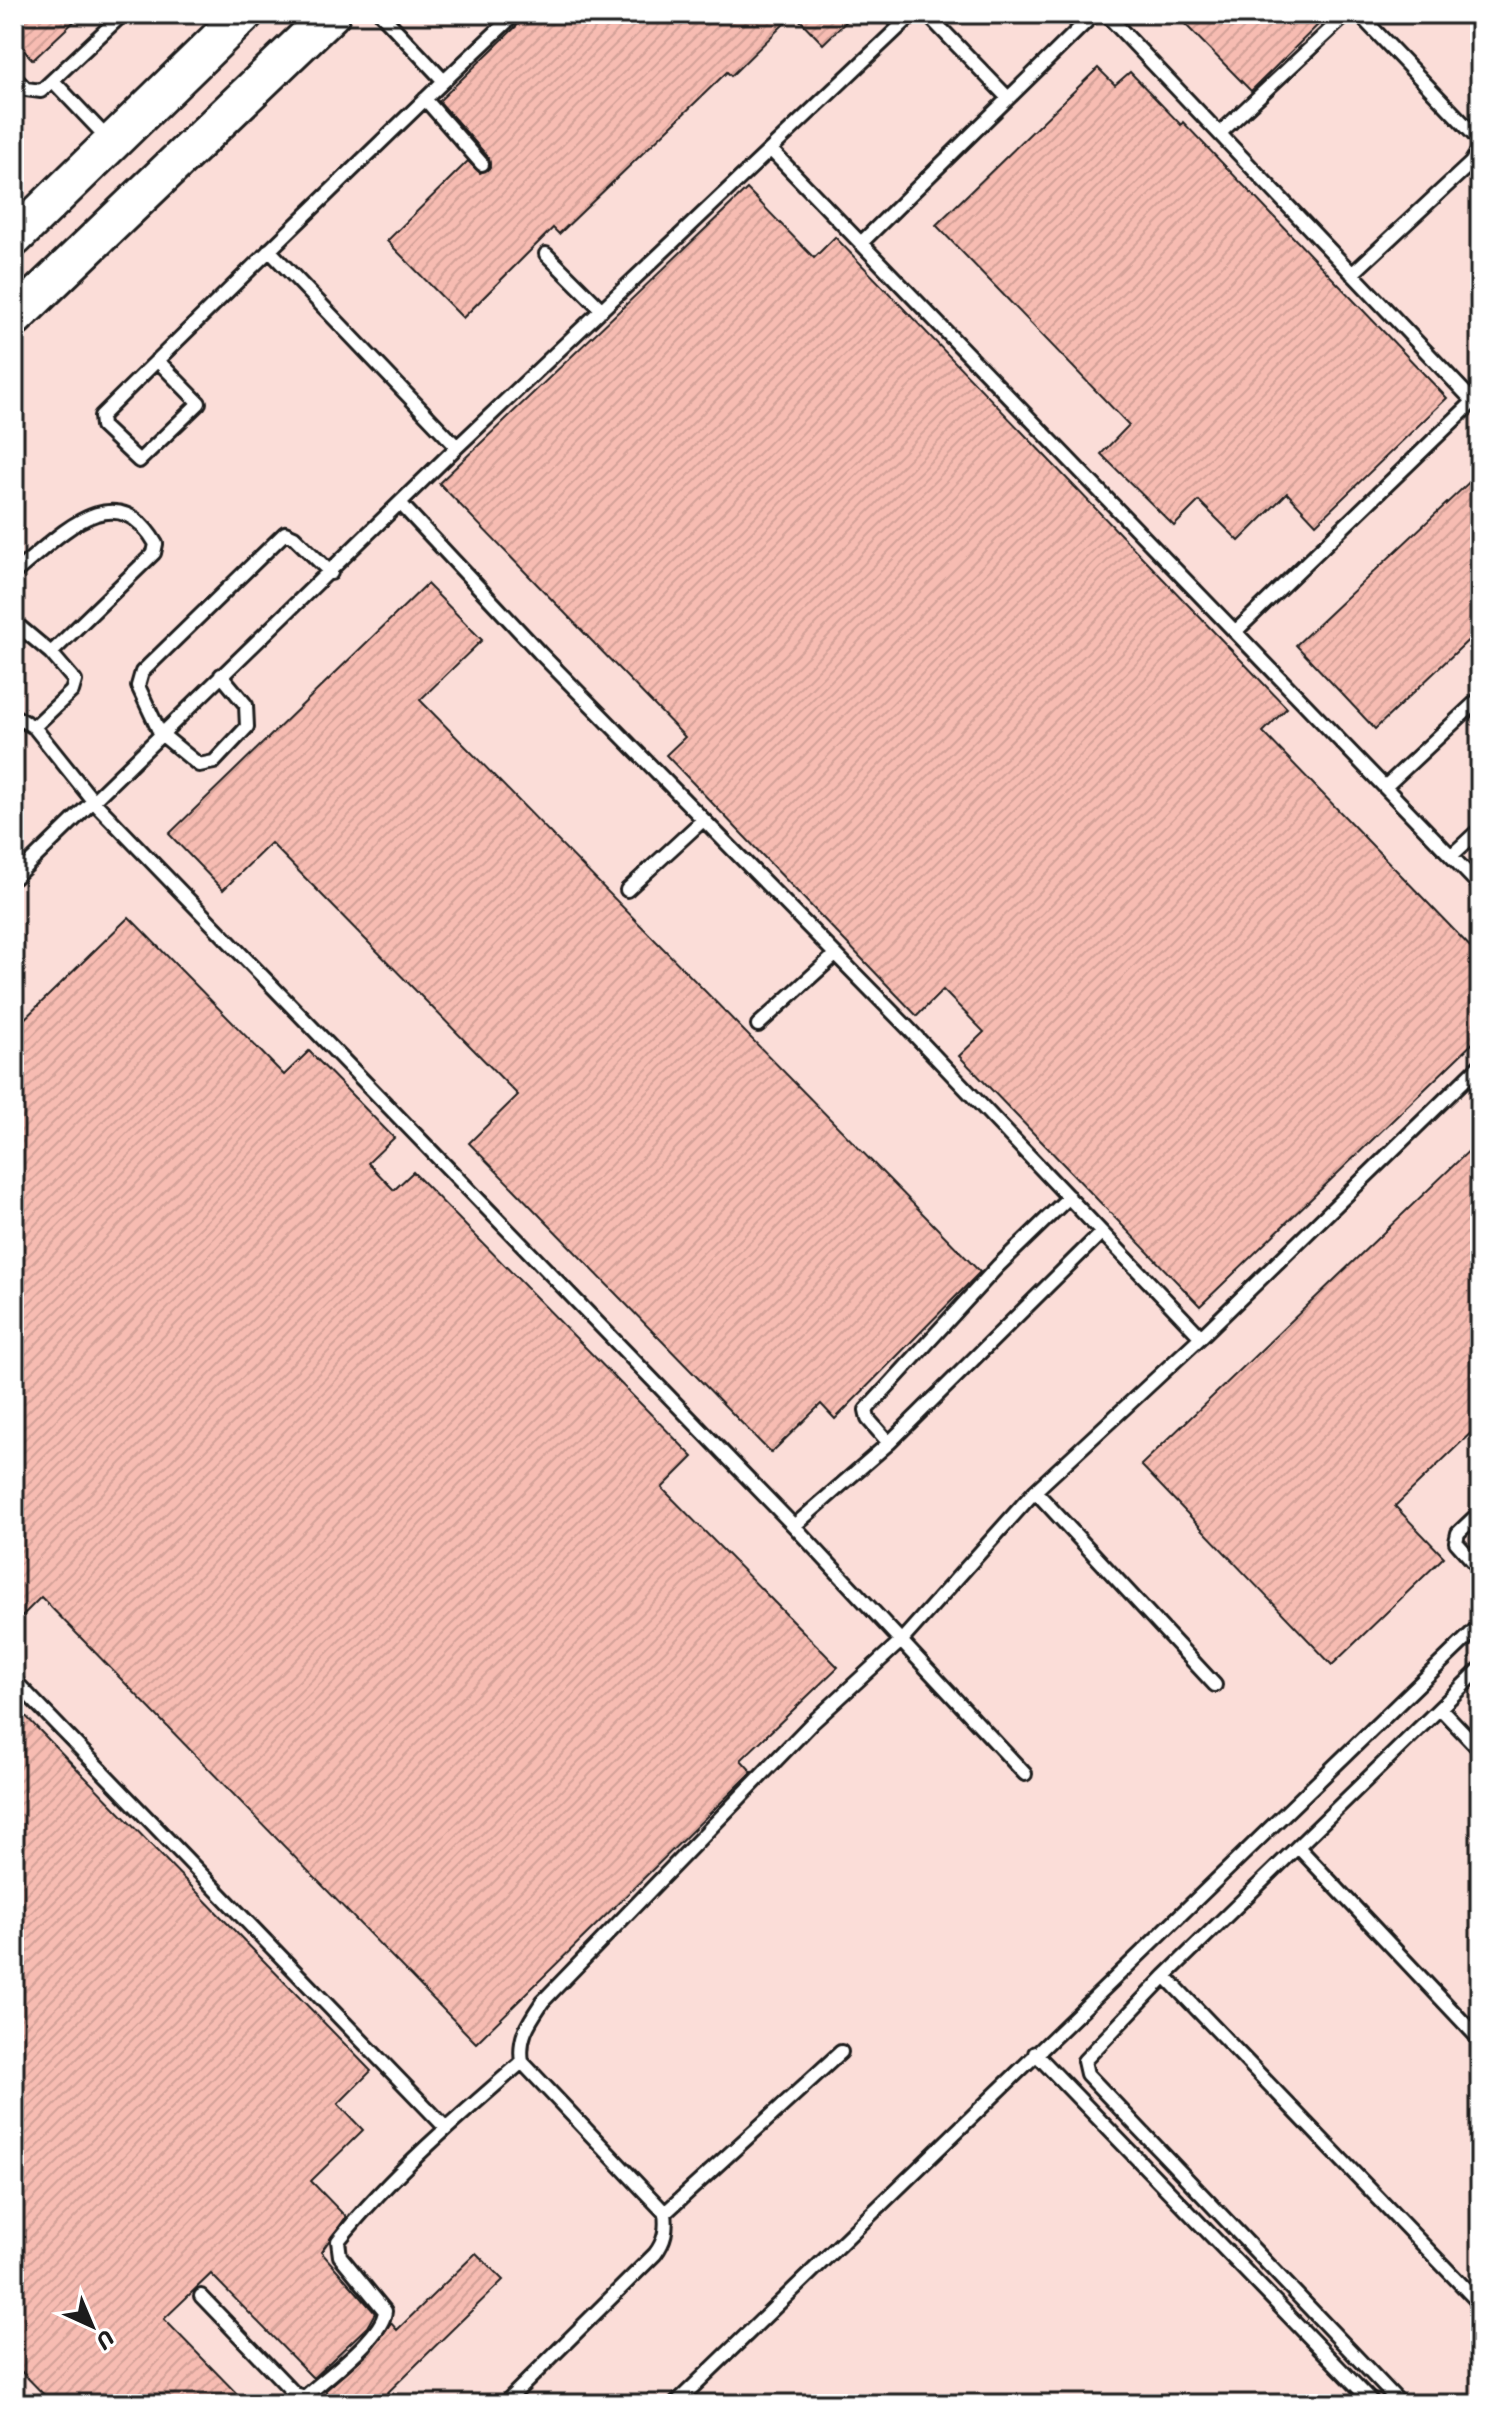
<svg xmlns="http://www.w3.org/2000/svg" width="1494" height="2418" viewBox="0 0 1494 2418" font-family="Sriracha,sans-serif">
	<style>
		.built { fill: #fbddd8 }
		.building { fill: url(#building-hatch); stroke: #1c1c1c; stroke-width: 2 }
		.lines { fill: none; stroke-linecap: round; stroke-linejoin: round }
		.lane-casing { stroke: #1c1c1c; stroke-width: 18 }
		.secondary-casing { stroke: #1c1c1c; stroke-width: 42 }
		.lane { stroke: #fff; stroke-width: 12 }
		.secondary { stroke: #fff; stroke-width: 36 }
	</style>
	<defs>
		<pattern id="building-hatch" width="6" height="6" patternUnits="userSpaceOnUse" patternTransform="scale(2)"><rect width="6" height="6" fill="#f7bcb2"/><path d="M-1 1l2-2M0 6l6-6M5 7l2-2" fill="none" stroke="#d3a198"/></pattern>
	</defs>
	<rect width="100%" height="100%" fill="#fdebe8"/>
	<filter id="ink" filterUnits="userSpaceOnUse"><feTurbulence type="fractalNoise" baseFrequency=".0125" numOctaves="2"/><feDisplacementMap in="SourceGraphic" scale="16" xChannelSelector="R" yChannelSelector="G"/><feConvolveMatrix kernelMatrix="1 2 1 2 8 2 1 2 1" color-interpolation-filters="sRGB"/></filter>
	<g filter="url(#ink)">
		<path class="built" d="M 14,14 L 1480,14 L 1480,2404 L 14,2404 Z"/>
		<path class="building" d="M 14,14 L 82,14 L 33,60 L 14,40 Z
			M 529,14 L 854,14 L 823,44 L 794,14 L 731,76 L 727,72 L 559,234 L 553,228 L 463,318 L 387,241 L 468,161 L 480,173 L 490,168 L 489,158 L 439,101 Z
			M 1175,14 L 1329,14 L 1251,91 Z
			M 1098,68 L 1115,85 L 1130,72 L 1181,125 L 1183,122 L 1447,398 L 1316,524 L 1287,493 L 1239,541 L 1199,501 L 1174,526 L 1101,454 L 1129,425 L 936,225 Z
			M 747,189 L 814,258 L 835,237 L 1287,708 L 1263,732 L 1480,957 L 1480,1036 L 1200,1306 L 959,1056 L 984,1032 L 943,990 L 917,1016 L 666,755 L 685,737 L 439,483 Z
			M 1480,472 L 1480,629 L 1375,729 L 1296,645 Z
			M 427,584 L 482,640 L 420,700 L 980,1272 L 835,1419 L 821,1404 L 771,1453 L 469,1143 L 518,1095 L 271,843 L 223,890 L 169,834 Z
			M 129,917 L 284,1075 L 309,1051 L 394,1138 L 368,1163 L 394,1190 L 413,1172 L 693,1457 L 662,1488 L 838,1667 L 741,1760 L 752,1772 L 476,2043 L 41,1597 L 14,1624 L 14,1029 Z
			M 1480,1140 L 1480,1424 L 1395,1506 L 1444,1557 L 1332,1665 L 1141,1465 Z
			M 14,1704 L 371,2071 L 338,2104 L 363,2130 L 311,2181 L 346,2217 L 321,2252 L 375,2313 L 367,2327 L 313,2378 L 211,2274 L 164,2319 L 247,2404 L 53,2404 L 14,2364 Z
			M 476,2253 L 503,2280 L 376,2404 L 338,2404 L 325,2391 L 370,2351 L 391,2323 L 397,2330 Z"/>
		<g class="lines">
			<g class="lane-casing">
				<path id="lane" d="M 927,14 L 1008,98
					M 1106,14 L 1473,401
					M 1359,14 L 1480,141
					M 14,77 L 26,89 L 41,91 L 123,14
					M 53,81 L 109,140
					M 444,81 L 515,14
					M 425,99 L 482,164
					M 1220,133 L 1347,14
					M 772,151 L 1480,886
					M 861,243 L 1094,14
					M 269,250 L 457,447
					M 546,254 L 602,310
					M 1352,274 L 1471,163 L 1480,148
					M 157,360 L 199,403 L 139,461 L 102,426 L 101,416 C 215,303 329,192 444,81 L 381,14
					M 400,503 L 539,652 L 907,1027 L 1201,1337
					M 14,573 C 56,540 114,471 156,544 L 154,553 L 51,653
					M 14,622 L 51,653 L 75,681 L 72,691 L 34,727
					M 1235,632 L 1480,395
					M 221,675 L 246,705 L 247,727 L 214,762 L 199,765 L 160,733 L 138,686 L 142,672 L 285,533 L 294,537 L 331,573
					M 14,716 L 34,727 L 94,802 L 794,1526 L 1025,1774
					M 1385,787 L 1480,698
					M 1451,856 L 1480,829
					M 14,878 L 457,447 L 913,14
					M 627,890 L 703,820
					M 758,1025 L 835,955
					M 889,1443 L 868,1419 L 866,1410 L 998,1266 L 1069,1197
					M 1035,1491 L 1215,1685
					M 1480,1512 L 1458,1533 L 1456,1542 L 1480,1569
					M 794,1526 L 889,1443 L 1101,1233
					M 14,1680 L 446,2128
					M 1440,1708 L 1480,1750
					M 1298,1847 L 1480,2040
					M 1165,1976 L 1480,2304
					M 1035,2053 L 1374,2404
					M 665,2213 L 841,2052
					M 201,2296 L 295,2394 L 305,2397 C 325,2378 383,2337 385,2311 L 340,2256 L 338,2241 C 392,2174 457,2118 522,2062 C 518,2036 529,2022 543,2001 L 812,1723 L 902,1640 L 1035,1491 L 1201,1337 L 1480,1065
					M 504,2404 L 655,2254 C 665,2241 667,2229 665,2213 L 522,2062
					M 675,2404 L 1480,1625
					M 1401,2404 L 1087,2074 L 1084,2061 L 1165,1976 L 1480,1669"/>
			</g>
			<g class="secondary-casing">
				<path id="secondary" d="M 14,238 L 244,14
					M 14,318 L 331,14"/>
			</g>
			<use href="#lane" class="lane"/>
			<use href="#secondary" class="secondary"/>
		</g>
	</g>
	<rect width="1494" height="2418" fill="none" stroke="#fff" stroke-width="48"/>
	<rect x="24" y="24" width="1446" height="2370" fill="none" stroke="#1c1c1c" stroke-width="3" filter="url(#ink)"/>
	<g transform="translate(92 2326) rotate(136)" stroke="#ffffff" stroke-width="6" paint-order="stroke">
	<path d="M0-6L14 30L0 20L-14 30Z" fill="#1c1c1c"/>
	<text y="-12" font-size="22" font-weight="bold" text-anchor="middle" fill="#1c1c1c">U</text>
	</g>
</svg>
